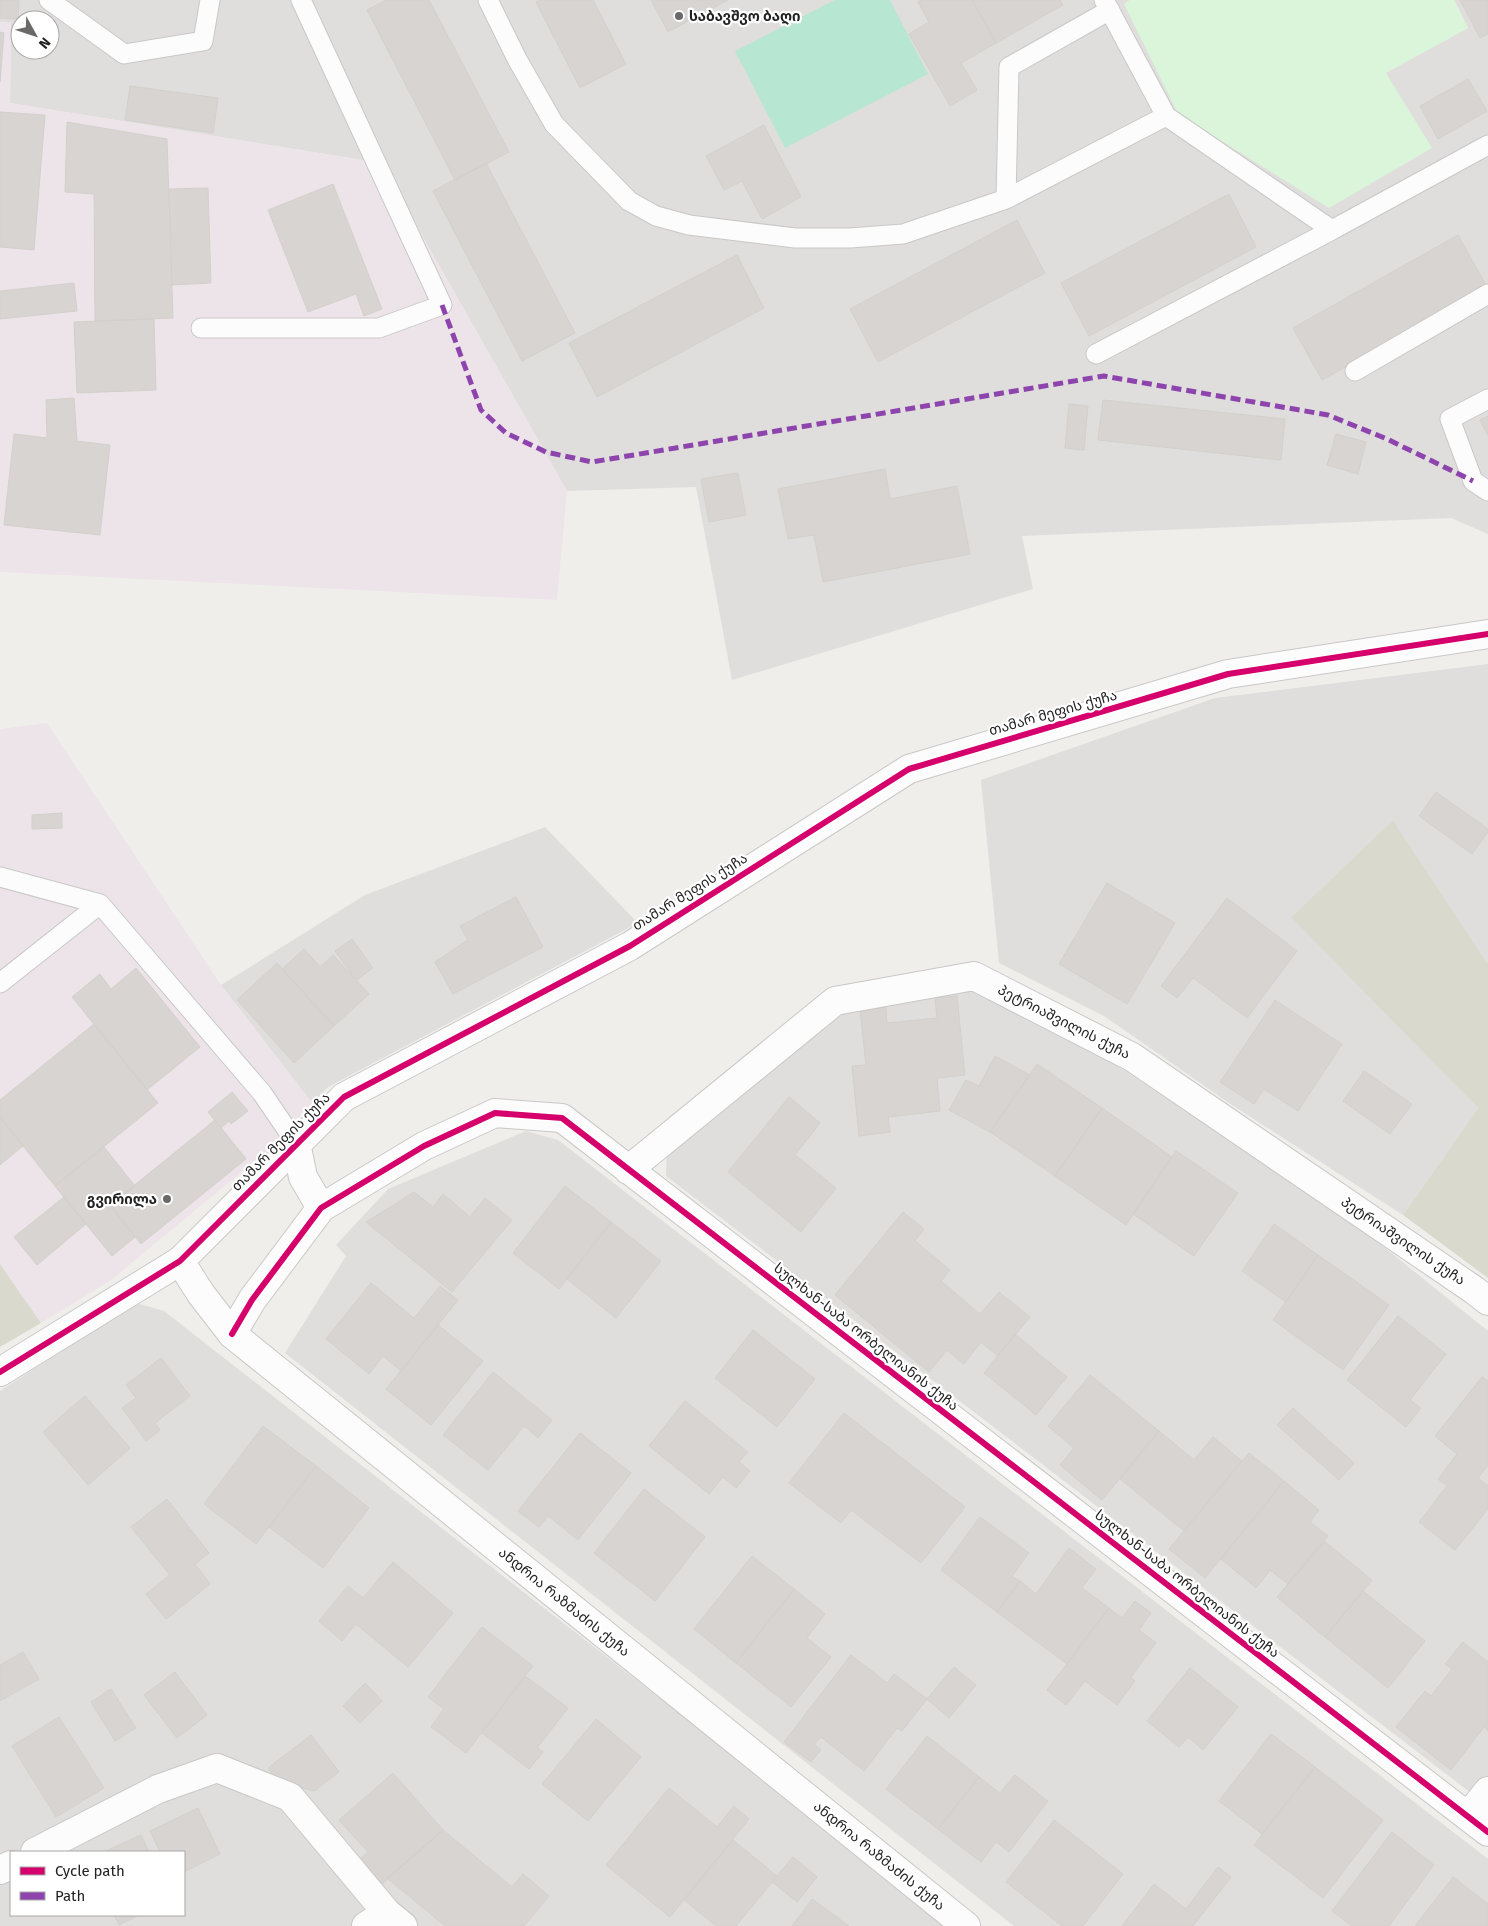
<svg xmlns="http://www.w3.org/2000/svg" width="1488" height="1926" viewBox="0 0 1488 1926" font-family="'Fira Sans','Noto Sans Georgian',sans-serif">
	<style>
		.residential { fill: #dfdedc; fill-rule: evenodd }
		.industrial { fill: #ede4e9 }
		.construction { fill: #d9d9cd }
		.park { fill: #daf5da }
		.pitch { fill: #b7e6d2 }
		.building { fill: #d7d4d2; stroke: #d3d0cc }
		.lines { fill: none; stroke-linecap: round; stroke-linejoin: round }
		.service-casing { stroke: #c9c8c7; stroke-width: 21 }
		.minor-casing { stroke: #c9c8c7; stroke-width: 30 }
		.tertiary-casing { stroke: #c9c8c7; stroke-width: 30 }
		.service { stroke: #fdfcfc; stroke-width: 19 }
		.minor { stroke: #fdfcfc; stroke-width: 28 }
		.tertiary { stroke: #fdfcfc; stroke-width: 28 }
		.quiet { stroke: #8e44ad; stroke-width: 5; stroke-dasharray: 10 5; stroke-linecap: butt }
		.cycleway-casing { stroke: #fff; stroke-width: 9 }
		.cycleway { stroke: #d6006c; stroke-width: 6 }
		.poi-dot { fill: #6a6968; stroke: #fff; stroke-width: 2 }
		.labels { text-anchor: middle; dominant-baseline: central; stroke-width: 4.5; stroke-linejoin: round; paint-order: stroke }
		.poi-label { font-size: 14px; font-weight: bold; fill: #222; stroke: #fff; text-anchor: start }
		.street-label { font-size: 14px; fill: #222; stroke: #fff }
	</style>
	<rect width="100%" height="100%" fill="#f0eeeb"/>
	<path class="residential" d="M 0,0 L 1130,0 L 1124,4 L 1386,72 L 1468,28 L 1454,0 L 1488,0 L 1488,534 L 1451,518 L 1022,536 L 1033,589 L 732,680 L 696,487 L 567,491 L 381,163 L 10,103 L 11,23 L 0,22 ZM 20,20 L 50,20 L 50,50 L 20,50 Z
		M 1488,664 L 1488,964 L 1393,820 L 1292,916 L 1478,1108 L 1403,1215 L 1229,1103 L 1104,1016 L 999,963 L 981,780 L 1215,698 Z
		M 545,827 L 638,923 L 328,1087 L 312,1103 L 221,985 L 365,895 Z
		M 951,983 L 984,992 L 1116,1065 L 1369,1235 L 1488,1331 L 1488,1806 L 666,1176 L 667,1144 L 848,1007 Z
		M 526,1131 L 558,1140 L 1488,1859 L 1488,1926 L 1014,1926 L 285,1353 L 346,1256 L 336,1245 L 388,1189 Z
		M 136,1303 L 164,1311 L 951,1926 L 0,1926 L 0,1391 ZM 11,1852 L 184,1852 L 184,1915 L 11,1915 Z"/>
	<path class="industrial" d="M 0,22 L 11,23 L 10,103 L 381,163 L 567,491 L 557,600 L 0,572 Z
		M 47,723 L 221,985 L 312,1103 L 262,1155 L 110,1281 L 41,1323 L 0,1264 L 0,729 Z"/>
	<path class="construction" d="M 1393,820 L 1488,964 L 1488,1278 L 1403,1215 L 1478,1108 L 1291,917 Z
		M 0,1264 L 41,1323 L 0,1347 Z"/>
	<path class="park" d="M 1130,0 L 1454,0 L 1468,28 L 1386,73 L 1432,148 L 1329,208 L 1178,114 L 1124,4 Z"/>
	<path class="pitch" d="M 835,0 L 890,0 L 928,74 L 785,148 L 735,51 Z"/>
	<path class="building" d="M 0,0 L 19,0 L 18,19 L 0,18 Z
		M 386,0 L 429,0 L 509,152 L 455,180 L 367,10 Z
		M 540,0 L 593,0 L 626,64 L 580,88 L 536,2 Z
		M 651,0 L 728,0 L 668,32 Z
		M 921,0 L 972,0 L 996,43 L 961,63 L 977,90 L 950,106 L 909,34 L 929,22 L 918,2 Z
		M 972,0 L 1060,0 L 1063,5 L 996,43 Z
		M 1460,0 L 1488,0 L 1488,34 L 1480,38 Z
		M 0,32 L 4,33 L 0,82 Z
		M 1468,79 L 1487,111 L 1438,139 L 1420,106 Z
		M 130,86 L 218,98 L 213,133 L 125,120 Z
		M 0,112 L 45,115 L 34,250 L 0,247 Z
		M 67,122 L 167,139 L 173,318 L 95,321 L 94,194 L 65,192 Z
		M 764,125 L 801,197 L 762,219 L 742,181 L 724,190 L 706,156 Z
		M 486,163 L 575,333 L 522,361 L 433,191 Z
		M 333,184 L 382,309 L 364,316 L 356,294 L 308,312 L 268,210 Z
		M 208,188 L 211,283 L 172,285 L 169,189 Z
		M 1229,194 L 1256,247 L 1089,336 L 1061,283 Z
		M 1017,220 L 1045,273 L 878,362 L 850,309 Z
		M 1458,235 L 1487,287 L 1322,380 L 1293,328 Z
		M 737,255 L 764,308 L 597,397 L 569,343 Z
		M 74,283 L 77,311 L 0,319 L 0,291 Z
		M 154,319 L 156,390 L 77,393 L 74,322 Z
		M 74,398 L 77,441 L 110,445 L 100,535 L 4,525 L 14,434 L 47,438 L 46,400 Z
		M 1103,400 L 1285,419 L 1281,460 L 1098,440 Z
		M 1069,404 L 1088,406 L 1084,450 L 1065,448 Z
		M 1488,416 L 1488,436 L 1480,420 Z
		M 1336,434 L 1366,442 L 1358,474 L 1327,465 Z
		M 885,469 L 890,499 L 957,486 L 970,554 L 823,582 L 814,535 L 788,539 L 778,489 Z
		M 738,473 L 746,515 L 709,522 L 701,479 Z
		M 1436,792 L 1488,829 L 1488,832 L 1472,854 L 1419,816 Z
		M 62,813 L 62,828 L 32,829 L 32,815 Z
		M 1107,883 L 1175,923 L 1127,1004 L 1059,964 Z
		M 516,897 L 543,947 L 453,994 L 435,962 L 468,940 L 460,926 Z
		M 1227,898 L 1297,951 L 1247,1018 L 1193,978 L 1177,998 L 1161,986 Z
		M 352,939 L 373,968 L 356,980 L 335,951 Z
		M 304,949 L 320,967 L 333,955 L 369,994 L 334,1026 L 282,969 Z
		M 277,963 L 334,1026 L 294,1063 L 237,1000 Z
		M 136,968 L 200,1047 L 147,1090 L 72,997 L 100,974 L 111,989 Z
		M 957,996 L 965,1075 L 937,1078 L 940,1111 L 888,1117 L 890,1132 L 859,1136 L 852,1066 L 866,1065 L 860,1010 L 886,1007 L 887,1023 L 937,1018 L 935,998 Z
		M 1275,1000 L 1342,1044 L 1298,1111 L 1264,1089 L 1254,1104 L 1220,1082 Z
		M 94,1024 L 158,1103 L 55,1186 L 0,1117 L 0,1100 Z
		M 995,1056 L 1030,1075 L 990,1132 L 949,1110 L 966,1080 L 979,1086 Z
		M 1037,1064 L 1102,1108 L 1055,1176 L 990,1132 Z
		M 1364,1071 L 1412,1104 L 1390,1134 L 1343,1101 Z
		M 232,1092 L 248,1111 L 231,1124 L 229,1121 L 221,1128 L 208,1112 Z
		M 789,1097 L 820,1123 L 795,1155 L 836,1188 L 801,1232 L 728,1172 Z
		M 1102,1108 L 1172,1157 L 1126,1225 L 1055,1176 Z
		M 0,1117 L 23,1146 L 0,1165 Z
		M 215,1120 L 246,1159 L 141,1244 L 110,1205 Z
		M 104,1147 L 135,1186 L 110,1205 L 135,1237 L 112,1256 L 55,1186 Z
		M 1176,1151 L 1238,1193 L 1194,1256 L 1133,1214 Z
		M 565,1186 L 611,1222 L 559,1289 L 513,1253 Z
		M 414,1192 L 433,1207 L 443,1194 L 470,1217 L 485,1198 L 512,1220 L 452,1292 L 366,1222 Z
		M 64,1197 L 86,1224 L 37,1265 L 14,1237 Z
		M 903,1212 L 924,1229 L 915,1241 L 950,1270 L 941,1281 L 980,1314 L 999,1292 L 1030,1317 L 998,1356 L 981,1342 L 964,1364 L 947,1350 L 929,1372 L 835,1295 Z
		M 611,1222 L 661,1261 L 616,1318 L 567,1279 Z
		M 1274,1224 L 1318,1255 L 1286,1302 L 1242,1271 Z
		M 1318,1255 L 1389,1305 L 1343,1370 L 1273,1320 Z
		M 371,1283 L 414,1318 L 440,1286 L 458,1300 L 401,1371 L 383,1356 L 369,1374 L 326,1339 Z
		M 1398,1316 L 1446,1354 L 1410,1400 L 1421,1408 L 1406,1427 L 1347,1380 Z
		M 438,1325 L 483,1361 L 431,1425 L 386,1389 Z
		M 753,1330 L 815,1379 L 777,1427 L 715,1378 Z
		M 1015,1334 L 1067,1377 L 1036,1415 L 984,1373 Z
		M 161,1358 L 190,1396 L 155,1423 L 160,1430 L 146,1441 L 122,1408 L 136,1398 L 126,1385 Z
		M 493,1372 L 552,1420 L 538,1438 L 524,1426 L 488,1470 L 443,1435 Z
		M 1090,1375 L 1159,1431 L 1102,1500 L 1060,1465 L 1074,1448 L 1048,1426 Z
		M 1482,1377 L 1488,1381 L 1488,1465 L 1478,1478 L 1488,1486 L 1488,1509 L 1455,1550 L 1419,1522 L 1447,1486 L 1438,1479 L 1457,1454 L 1435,1436 Z
		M 85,1396 L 130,1448 L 88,1485 L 43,1432 Z
		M 685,1401 L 748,1452 L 739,1462 L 750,1471 L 736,1488 L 723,1477 L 709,1494 L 649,1446 Z
		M 1293,1408 L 1354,1463 L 1339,1480 L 1277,1425 Z
		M 844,1413 L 965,1507 L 921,1563 L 851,1510 L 841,1523 L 789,1483 Z
		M 263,1426 L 316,1466 L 256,1544 L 204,1504 Z
		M 1159,1431 L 1194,1460 L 1213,1437 L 1242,1461 L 1184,1531 L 1120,1479 Z
		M 580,1433 L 631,1473 L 578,1540 L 548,1516 L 539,1527 L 518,1511 Z
		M 1249,1453 L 1284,1481 L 1205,1578 L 1169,1549 Z
		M 316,1466 L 369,1508 L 323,1568 L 269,1527 Z
		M 1284,1481 L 1319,1510 L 1310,1522 L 1328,1536 L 1288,1584 L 1270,1570 L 1256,1588 L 1221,1559 Z
		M 644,1489 L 705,1537 L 655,1601 L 594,1553 Z
		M 167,1499 L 209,1553 L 195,1564 L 210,1584 L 166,1619 L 146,1594 L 170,1575 L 131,1527 Z
		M 980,1517 L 1029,1553 L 1012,1576 L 1020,1581 L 997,1612 L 941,1570 Z
		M 1324,1541 L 1372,1580 L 1325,1637 L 1277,1597 Z
		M 1069,1548 L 1096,1569 L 1082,1588 L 1109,1608 L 1067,1664 L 997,1612 L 1020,1581 L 1036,1594 Z
		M 752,1556 L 794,1589 L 736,1663 L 694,1629 Z
		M 393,1562 L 453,1613 L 408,1667 L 356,1624 L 342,1641 L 319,1621 L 348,1586 L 363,1598 Z
		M 794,1589 L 825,1614 L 807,1638 L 831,1657 L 791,1707 L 736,1663 Z
		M 1363,1591 L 1425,1641 L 1388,1688 L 1325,1637 Z
		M 1135,1601 L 1151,1613 L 1139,1630 L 1156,1643 L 1131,1677 L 1135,1681 L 1117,1705 L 1085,1681 L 1066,1705 L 1047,1690 L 1109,1608 L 1122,1618 Z
		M 482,1627 L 533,1666 L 466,1753 L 431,1727 L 444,1709 L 428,1697 Z
		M 1463,1642 L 1488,1662 L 1488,1731 L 1484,1727 L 1451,1770 L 1396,1727 L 1425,1691 L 1431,1696 L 1452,1669 L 1445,1664 Z
		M 23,1652 L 39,1679 L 0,1701 L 0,1665 Z
		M 851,1655 L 887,1683 L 894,1674 L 927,1699 L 902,1731 L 897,1728 L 864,1771 L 821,1737 L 814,1744 L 821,1750 L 811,1762 L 784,1742 Z
		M 954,1667 L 976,1685 L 949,1718 L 927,1699 Z
		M 1190,1668 L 1238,1707 L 1203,1750 L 1188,1737 L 1179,1747 L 1147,1721 Z
		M 175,1672 L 207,1715 L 177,1738 L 144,1695 Z
		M 525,1676 L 568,1708 L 537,1748 L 543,1752 L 529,1769 L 482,1733 Z
		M 365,1683 L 382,1701 L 360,1723 L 343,1706 Z
		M 111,1689 L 136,1728 L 115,1741 L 91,1702 Z
		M 59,1717 L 104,1788 L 56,1817 L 12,1746 Z
		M 596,1719 L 641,1757 L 588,1821 L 542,1784 Z
		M 1271,1734 L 1315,1767 L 1262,1834 L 1219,1801 Z
		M 311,1735 L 339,1772 L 314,1791 L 277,1781 L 268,1768 Z
		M 927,1736 L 979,1777 L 938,1829 L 886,1789 Z
		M 1315,1767 L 1383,1820 L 1323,1898 L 1254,1845 Z
		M 393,1773 L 443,1830 L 382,1884 L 360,1859 L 368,1852 L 339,1820 Z
		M 1015,1775 L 1048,1801 L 1009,1852 L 996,1842 L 981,1862 L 938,1829 L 979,1777 L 1000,1793 Z
		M 669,1788 L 717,1827 L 734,1806 L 749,1819 L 670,1917 L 606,1865 Z
		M 198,1808 L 220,1854 L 184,1872 L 184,1852 L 160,1852 L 150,1831 Z
		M 1054,1820 L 1123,1874 L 1083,1926 L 1062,1926 L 1006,1882 Z
		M 443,1830 L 512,1887 L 523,1874 L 549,1896 L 524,1926 L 445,1926 L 387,1878 Z
		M 1392,1832 L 1434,1865 L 1389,1926 L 1352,1926 L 1332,1911 Z
		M 141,1835 L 149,1852 L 104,1852 Z
		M 733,1840 L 777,1876 L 736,1926 L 716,1926 L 684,1900 Z
		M 793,1857 L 817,1877 L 797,1902 L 772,1882 Z
		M 1218,1867 L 1231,1877 L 1193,1926 L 1122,1926 L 1154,1884 L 1186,1909 Z
		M 1453,1877 L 1488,1904 L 1488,1926 L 1415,1926 Z
		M 812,1899 L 849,1926 L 792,1926 Z
		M 114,1915 L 139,1915 L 119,1925 Z"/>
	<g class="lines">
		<g class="service-casing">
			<path id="service" d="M 49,0 L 124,54 L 203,41 L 210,0
				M 488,0 L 517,59 L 554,124 L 629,201 L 656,216 L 689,225 L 795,238 L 850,238 L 903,234 L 1006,199 L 1166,116
				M 1104,0 L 1166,116 L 1332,230 L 1488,145
				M 1006,199 L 1009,67 L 1110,10
				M 201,328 L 379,328 L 442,305 L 301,0
				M 1096,354 L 1332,230
				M 1355,371 L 1488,294
				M 1488,399 L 1450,419 L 1473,481 L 1488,491
				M 0,877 L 100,904 L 262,1093 L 296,1143
				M 0,983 L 100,904"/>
		</g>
		<g class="minor-casing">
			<path id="minor" d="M 296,1143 L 303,1177 L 321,1208
				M 628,1170 L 835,1001 L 974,976 L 1132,1057 L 1474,1290 L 1488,1301
				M 232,1334 L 252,1300 L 321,1208 L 424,1146 L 495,1113 L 562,1118 L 1488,1832
				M 0,1372 L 180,1261
				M 1468,1816 L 1488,1791
				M 35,1852 L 158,1789 L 217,1768 L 290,1797 L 387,1913 L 403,1926
				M 0,1870 L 11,1865
				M 366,1926 L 387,1913"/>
		</g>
		<g class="tertiary-casing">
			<path id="tertiary" d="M 966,1926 L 232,1334 L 201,1294 L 180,1261 L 344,1097 L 630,946 L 909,769 L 1228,674 L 1488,634"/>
		</g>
		<use href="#service" class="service"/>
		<use href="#minor" class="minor"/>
		<use href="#tertiary" class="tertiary"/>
		<path class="quiet" d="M 442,305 L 481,410 L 506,433 L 546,452 L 592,462 L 1104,376 L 1328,415 L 1387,439 L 1473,481"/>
		<g class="cycleway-casing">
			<path id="cycleway" d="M 232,1334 L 252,1300 L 321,1208 L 424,1146 L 495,1113 L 562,1118 L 1488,1832
				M 0,1372 L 180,1261 L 344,1097 L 630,946 L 909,769 L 1228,674 L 1488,634"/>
		</g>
		<use href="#cycleway" class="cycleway"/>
	</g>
	<g class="poi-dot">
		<circle cx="679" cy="16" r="5"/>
		<circle cx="167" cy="1199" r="5"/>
	</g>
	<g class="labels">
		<g class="poi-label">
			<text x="689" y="16">საბავშვო ბაღი</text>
			<text x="157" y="1199" text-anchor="end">გვირილა</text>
		</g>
		<g class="street-label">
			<text transform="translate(1053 713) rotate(-16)">თამარ მეფის ქუჩა</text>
			<text transform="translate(690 892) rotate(-32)">თამარ მეფის ქუჩა</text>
			<text transform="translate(1064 1022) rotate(27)">პეტრიაშვილის ქუჩა</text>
			<text transform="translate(281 1142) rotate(-45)">თამარ მეფის ქუჩა</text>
			<text transform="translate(1403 1241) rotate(34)">პეტრიაშვილის ქუჩა</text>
			<text transform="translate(866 1337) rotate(38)">სულხან-საბა ორბელიანის ქუჩა</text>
			<text transform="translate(1187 1584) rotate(38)">სულხან-საბა ორბელიანის ქუჩა</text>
			<text transform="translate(564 1602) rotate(39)">ანდრია რაზმაძის ქუჩა</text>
			<text transform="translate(879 1856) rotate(39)">ანდრია რაზმაძის ქუჩა</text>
		</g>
	</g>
	<rect x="10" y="1851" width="175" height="65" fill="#ffffff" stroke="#a7a7a7"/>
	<rect x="20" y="1867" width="25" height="8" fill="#d6006c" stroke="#a7a7a7"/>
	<text x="55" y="1876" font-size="15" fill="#222222">Cycle path</text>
	<rect x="20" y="1892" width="25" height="8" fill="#8e44ad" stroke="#a7a7a7"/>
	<text x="55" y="1901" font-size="15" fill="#222222">Path</text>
	<g transform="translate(35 35) rotate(130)"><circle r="24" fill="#ffffff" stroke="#a7a7a7"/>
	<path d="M0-4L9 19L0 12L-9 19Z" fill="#6a6968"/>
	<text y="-8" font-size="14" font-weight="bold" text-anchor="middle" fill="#222222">N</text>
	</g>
</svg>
